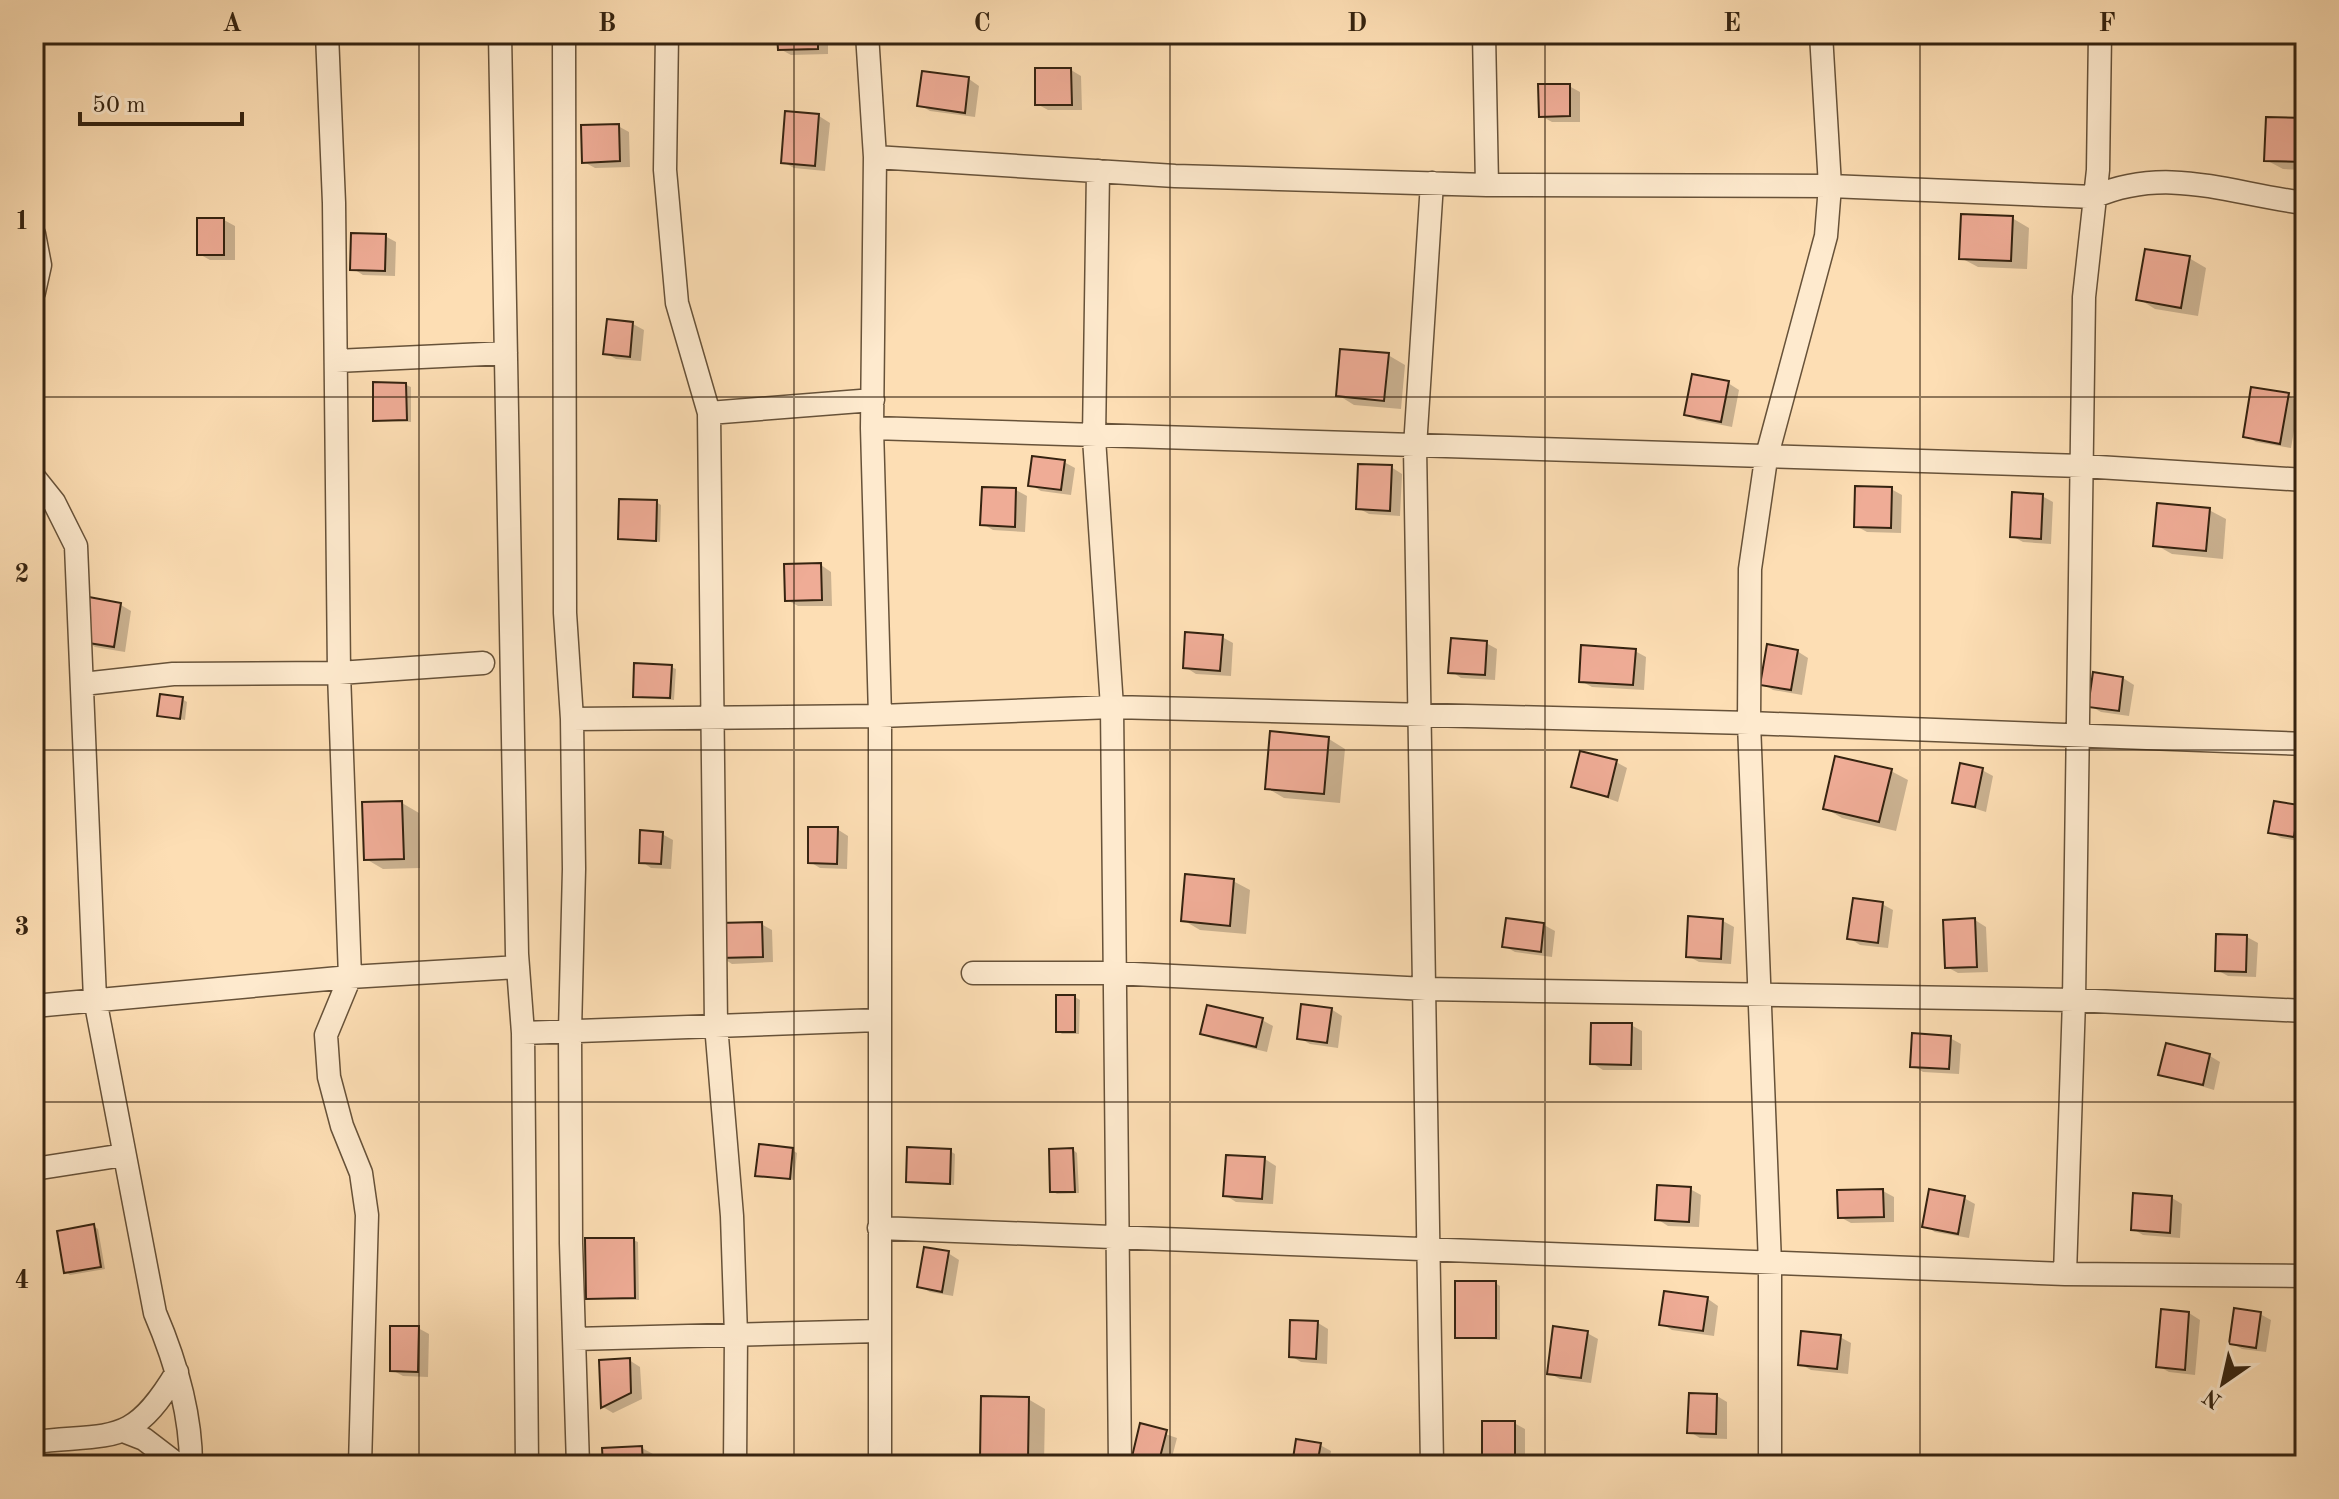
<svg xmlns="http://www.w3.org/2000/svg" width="2339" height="1499" viewBox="0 0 2339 1499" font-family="'Old Standard TT',serif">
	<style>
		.shadow { fill: #0003 }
		.building { fill: #efac96; stroke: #352310; stroke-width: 2 }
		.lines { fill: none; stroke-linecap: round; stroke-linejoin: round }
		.minor-casing { stroke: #675239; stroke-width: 25 }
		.minor { stroke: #feeace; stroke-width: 22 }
		.grid { fill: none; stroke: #352310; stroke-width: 2; stroke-opacity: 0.55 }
		.neatline { fill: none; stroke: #352310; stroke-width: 3 }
		.grid-label { font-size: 26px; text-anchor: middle; font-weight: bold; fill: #352310 }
	</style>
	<rect width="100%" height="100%" fill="#fddeb4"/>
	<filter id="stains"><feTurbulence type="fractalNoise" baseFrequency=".0025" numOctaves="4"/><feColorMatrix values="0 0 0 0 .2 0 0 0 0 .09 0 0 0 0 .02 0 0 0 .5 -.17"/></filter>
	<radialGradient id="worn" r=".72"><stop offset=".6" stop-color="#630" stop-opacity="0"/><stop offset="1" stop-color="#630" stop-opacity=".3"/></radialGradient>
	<path class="shadow" d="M 779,34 L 828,34 L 828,54 L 791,55 L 780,49 Z
		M 1071,70 L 1081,76 L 1082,110 L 1048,110 L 1037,104 Z
		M 969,79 L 979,86 L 975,117 L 930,111 L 920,105 Z
		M 1569,86 L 1580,92 L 1580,122 L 1552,122 L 1541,116 Z
		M 819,116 L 830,123 L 825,171 L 794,168 L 783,162 Z
		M 2305,120 L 2305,170 L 2283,169 L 2266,160 Z
		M 618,126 L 629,132 L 630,167 L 595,168 L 584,162 Z
		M 2012,218 L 2029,228 L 2027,269 L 1978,267 L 1961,258 Z
		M 224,220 L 235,226 L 235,260 L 210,260 L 199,254 Z
		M 385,236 L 396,242 L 395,276 L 363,275 L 352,268 Z
		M 2189,258 L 2206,268 L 2198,316 L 2155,309 L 2139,299 Z
		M 633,324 L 644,330 L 641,361 L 616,359 L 605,353 Z
		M 1388,355 L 1405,365 L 1401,409 L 1354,405 L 1338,395 Z
		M 1728,383 L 1739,390 L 1732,427 L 1697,420 L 1686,414 Z
		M 406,385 L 411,387 L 411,422 L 375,420 Z
		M 2288,395 L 2299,402 L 2291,448 L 2256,442 L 2245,436 Z
		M 1064,462 L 1075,468 L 1071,495 L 1041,491 L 1031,485 Z
		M 1391,467 L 1402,474 L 1400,516 L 1369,514 L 1358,508 Z
		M 1891,489 L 1902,495 L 1901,533 L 1867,532 L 1856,526 Z
		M 1016,490 L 1027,496 L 1025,532 L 993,530 L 983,524 Z
		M 2042,496 L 2053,502 L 2051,544 L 2023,542 L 2012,536 Z
		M 656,502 L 661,505 L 660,542 L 620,538 Z
		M 2209,510 L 2226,519 L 2223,559 L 2172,554 L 2156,545 Z
		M 821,565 L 831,572 L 832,606 L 798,606 L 787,600 Z
		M 121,605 L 131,611 L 125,652 L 95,647 L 84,641 Z
		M 1222,637 L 1233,643 L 1231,676 L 1196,674 L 1185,667 Z
		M 1486,643 L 1497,649 L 1495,680 L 1461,678 L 1451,671 Z
		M 1635,651 L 1646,657 L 1644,690 L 1592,687 L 1581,681 Z
		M 1797,651 L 1808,658 L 1802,695 L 1773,690 L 1763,684 Z
		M 671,667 L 676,669 L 674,700 L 635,696 Z
		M 2094,674 L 2123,678 L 2134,685 L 2129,716 L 2101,712 L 2090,706 Z
		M 182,699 L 187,702 L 185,720 L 160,715 Z
		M 1329,739 L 1345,749 L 1340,803 L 1284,798 L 1267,788 Z
		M 1616,762 L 1627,768 L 1618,802 L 1573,786 Z
		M 1982,770 L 1993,776 L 1986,812 L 1954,802 Z
		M 1891,771 L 1908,780 L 1896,831 L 1842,818 L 1825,808 Z
		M 402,803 L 419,813 L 420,868 L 383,869 L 366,859 Z
		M 2298,807 L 2305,811 L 2304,842 L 2281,838 L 2271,832 Z
		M 837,829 L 848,836 L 847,869 L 820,868 L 810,862 Z
		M 662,834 L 673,840 L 671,869 L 651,868 L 641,861 Z
		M 1233,881 L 1250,890 L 1246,934 L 1200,930 L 1183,920 Z
		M 1882,904 L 1893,910 L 1888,948 L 1860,945 L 1849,938 Z
		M 34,916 L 37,918 L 37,949 L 34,949 Z
		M 1975,920 L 1986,927 L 1988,972 L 1958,973 L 1947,967 Z
		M 1723,921 L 1734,927 L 1731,964 L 1699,962 L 1688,956 Z
		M 761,924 L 772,930 L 773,962 L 732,964 L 721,957 Z
		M 1544,925 L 1555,931 L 1552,957 L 1515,952 L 1504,946 Z
		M 2247,937 L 2258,943 L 2256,977 L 2228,976 L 2217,970 Z
		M 1075,997 L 1080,1000 L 1079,1034 L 1062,1034 L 1058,1031 Z
		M 1331,1009 L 1342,1016 L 1338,1048 L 1310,1044 L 1299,1038 Z
		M 1262,1020 L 1273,1026 L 1267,1052 L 1213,1039 L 1203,1033 Z
		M 1631,1025 L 1642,1031 L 1642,1070 L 1603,1070 L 1592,1063 Z
		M 1950,1038 L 1961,1044 L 1959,1074 L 1923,1072 L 1912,1065 Z
		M 2210,1056 L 2220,1062 L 2214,1090 L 2161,1074 Z
		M 792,1150 L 797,1153 L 794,1180 L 758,1175 Z
		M 1073,1150 L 1077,1153 L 1079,1193 L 1057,1194 L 1052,1191 Z
		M 950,1151 L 955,1154 L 954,1185 L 908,1181 Z
		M 1265,1159 L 1276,1166 L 1273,1204 L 1236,1202 L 1225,1195 Z
		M 1690,1189 L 1701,1195 L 1699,1227 L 1668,1226 L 1657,1219 Z
		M 1883,1191 L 1894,1197 L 1894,1222 L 1851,1223 L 1840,1217 Z
		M 1964,1198 L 1975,1204 L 1969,1238 L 1935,1232 L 1925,1226 Z
		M 2172,1198 L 2182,1204 L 2180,1238 L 2143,1235 L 2133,1229 Z
		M 93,1226 L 98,1229 L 105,1269 L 70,1275 L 66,1272 Z
		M 633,1240 L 638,1242 L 639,1300 L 588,1298 Z
		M 948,1253 L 959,1260 L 953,1296 L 930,1292 L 919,1286 Z
		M 1495,1283 L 1500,1286 L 1500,1340 L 1457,1337 Z
		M 1708,1299 L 1718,1306 L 1714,1336 L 1672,1330 L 1662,1324 Z
		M 2189,1313 L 2200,1320 L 2195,1375 L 2169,1372 L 2158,1366 Z
		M 2260,1314 L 2271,1320 L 2266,1352 L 2242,1349 L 2231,1343 Z
		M 1318,1323 L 1328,1329 L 1327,1364 L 1301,1362 L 1291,1356 Z
		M 418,1328 L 429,1334 L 428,1377 L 403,1376 L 392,1370 Z
		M 1587,1333 L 1598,1339 L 1591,1383 L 1560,1379 L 1549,1373 Z
		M 1840,1337 L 1851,1343 L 1848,1374 L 1811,1370 L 1800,1364 Z
		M 629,1360 L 640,1367 L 642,1399 L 613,1413 L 603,1407 Z
		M 1717,1396 L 1727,1402 L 1727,1439 L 1700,1438 L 1690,1432 Z
		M 1028,1399 L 1045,1409 L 1044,1465 L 995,1465 L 982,1458 Z
		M 1514,1423 L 1525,1429 L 1525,1465 L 1484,1465 Z
		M 1142,1426 L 1177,1438 L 1170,1465 L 1132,1465 Z
		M 1320,1445 L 1331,1451 L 1329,1465 L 1294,1465 Z
		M 642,1448 L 653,1454 L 653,1465 L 605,1465 Z"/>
	<path class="building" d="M 777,34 L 818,34 L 818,49 L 778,50 Z
		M 1035,68 L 1071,68 L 1072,105 L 1035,105 Z
		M 922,71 L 969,77 L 965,113 L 917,106 Z
		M 1538,84 L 1570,84 L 1570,116 L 1539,117 Z
		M 785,111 L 819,114 L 815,166 L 781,163 Z
		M 2266,117 L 2305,118 L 2305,162 L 2264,161 Z
		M 619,124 L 620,161 L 582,163 L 581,125 Z
		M 1961,214 L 2013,216 L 2011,261 L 1959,259 Z
		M 197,218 L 224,218 L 224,255 L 197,255 Z
		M 351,233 L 386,234 L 385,271 L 350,270 Z
		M 2145,249 L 2190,256 L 2181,308 L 2136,300 Z
		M 607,319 L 633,322 L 630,357 L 603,354 Z
		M 1340,349 L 1389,353 L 1384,401 L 1336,396 Z
		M 1692,374 L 1729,381 L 1721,422 L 1684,415 Z
		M 373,382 L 406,383 L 407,420 L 373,421 Z
		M 2251,387 L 2289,393 L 2280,444 L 2243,437 Z
		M 1032,456 L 1065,460 L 1061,490 L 1028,486 Z
		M 1358,464 L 1392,465 L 1390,511 L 1356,509 Z
		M 1855,486 L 1892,487 L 1891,528 L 1854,527 Z
		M 982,487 L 1016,488 L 1015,527 L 980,525 Z
		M 2012,492 L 2043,494 L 2041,539 L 2010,537 Z
		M 619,499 L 657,500 L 656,541 L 618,539 Z
		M 2157,503 L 2210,508 L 2206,551 L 2153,546 Z
		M 821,563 L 822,600 L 785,601 L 784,564 Z
		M 89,597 L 121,603 L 114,647 L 82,642 Z
		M 1185,632 L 1223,635 L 1220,671 L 1183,668 Z
		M 1451,638 L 1487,641 L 1485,675 L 1448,673 Z
		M 1767,644 L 1798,650 L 1791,690 L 1760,685 Z
		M 1581,645 L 1636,649 L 1633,685 L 1579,682 Z
		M 634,663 L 672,665 L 670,698 L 633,697 Z
		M 2093,672 L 2123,677 L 2119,711 L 2088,707 Z
		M 160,694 L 183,697 L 180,719 L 157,716 Z
		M 1270,731 L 1329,737 L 1324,794 L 1265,789 Z
		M 1580,751 L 1617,760 L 1608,797 L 1571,787 Z
		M 1835,756 L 1892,769 L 1879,822 L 1823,809 Z
		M 1960,763 L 1983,768 L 1975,807 L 1952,803 Z
		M 402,801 L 404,859 L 364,860 L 362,802 Z
		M 2274,801 L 2299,805 L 2294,837 L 2268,833 Z
		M 808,827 L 838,827 L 837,864 L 808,863 Z
		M 640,830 L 663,832 L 661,864 L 639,863 Z
		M 1185,874 L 1234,879 L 1230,926 L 1181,921 Z
		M 1853,898 L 1883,902 L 1878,943 L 1847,939 Z
		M 1688,916 L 1723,919 L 1721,959 L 1686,957 Z
		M 1506,918 L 1544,923 L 1541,952 L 1502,947 Z
		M 1975,918 L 1977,967 L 1945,968 L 1943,920 Z
		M 762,922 L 763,957 L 719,958 L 718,923 Z
		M 2216,934 L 2247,935 L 2246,972 L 2215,971 Z
		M 1056,995 L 1075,995 L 1075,1032 L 1056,1032 Z
		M 1301,1004 L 1332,1008 L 1327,1043 L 1297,1039 Z
		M 1207,1005 L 1263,1018 L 1256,1047 L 1200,1034 Z
		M 1591,1023 L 1632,1023 L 1631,1065 L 1590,1064 Z
		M 1912,1033 L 1951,1036 L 1949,1069 L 1910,1067 Z
		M 2166,1043 L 2210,1054 L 2203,1085 L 2158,1075 Z
		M 759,1144 L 793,1148 L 790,1179 L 755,1176 Z
		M 907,1147 L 951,1149 L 950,1184 L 906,1182 Z
		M 1073,1148 L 1075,1192 L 1050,1192 L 1049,1149 Z
		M 1226,1155 L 1265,1157 L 1262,1199 L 1223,1196 Z
		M 1657,1185 L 1691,1187 L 1689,1222 L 1655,1220 Z
		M 1883,1189 L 1884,1217 L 1838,1218 L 1837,1190 Z
		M 1929,1189 L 1965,1196 L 1958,1234 L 1922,1227 Z
		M 2133,1193 L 2172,1196 L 2170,1233 L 2131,1230 Z
		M 94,1224 L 101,1267 L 64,1273 L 57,1231 Z
		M 585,1238 L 634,1238 L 635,1298 L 586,1299 Z
		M 924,1247 L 949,1251 L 942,1292 L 917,1287 Z
		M 1455,1281 L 1496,1281 L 1496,1338 L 1455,1338 Z
		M 1664,1291 L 1708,1297 L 1703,1331 L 1659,1325 Z
		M 2234,1308 L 2261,1312 L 2256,1348 L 2229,1344 Z
		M 2161,1309 L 2189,1312 L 2185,1370 L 2156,1367 Z
		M 1290,1320 L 1318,1321 L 1316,1359 L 1289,1357 Z
		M 390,1326 L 419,1326 L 418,1372 L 390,1371 Z
		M 1553,1326 L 1588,1331 L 1581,1378 L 1547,1374 Z
		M 1801,1331 L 1841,1335 L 1837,1369 L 1798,1365 Z
		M 630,1358 L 631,1393 L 601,1408 L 599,1360 Z
		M 1689,1393 L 1717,1394 L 1716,1434 L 1687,1433 Z
		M 981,1396 L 1029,1397 L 1028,1460 L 980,1459 Z
		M 1482,1421 L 1515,1421 L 1515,1465 L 1482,1465 Z
		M 1140,1423 L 1167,1430 L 1158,1465 L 1130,1465 Z
		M 1296,1439 L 1321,1443 L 1317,1465 L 1292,1465 Z
		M 642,1446 L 643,1465 L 603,1465 L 602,1448 Z"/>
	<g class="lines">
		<g class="minor-casing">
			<path id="minor" d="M 327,34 L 334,203 L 339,673 L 350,977 L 326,1035 L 329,1077 L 342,1126 L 361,1173 L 367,1215 L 360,1465
				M 500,34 L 517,954 L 523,1033 L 527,1465
				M 564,34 L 565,613 L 572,719 L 574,869 L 570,1031 L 571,1243 L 578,1465
				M 667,34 L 665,170 L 677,303 L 709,413 L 716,1025 L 732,1216 L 736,1335 L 735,1465
				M 867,34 L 875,157 L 872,428 L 880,716 L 880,1465
				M 1484,34 L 1487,185
				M 875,157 L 1175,176 L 1487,185 L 1830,186 L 2094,197 C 2167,165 2230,194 2305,203
				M 1098,171 L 1094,438 L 1112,707 L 1120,1465
				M 1432,183 L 1415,447 L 1432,1465
				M 34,234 L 40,265 L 34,292
				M 336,361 L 506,353
				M 709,413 L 873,400
				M 872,428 L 2082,466 L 2305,480
				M 34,477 L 54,502 L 76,546 L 95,999 L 155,1313 C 176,1362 191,1412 191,1465
				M 83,684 L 173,674 L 339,673 L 483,663
				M 572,719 L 880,716 L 1112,707 L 1749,723 L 2305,744
				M 973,973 L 1114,973 L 1426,989 L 2074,1000 L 2305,1011
				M 34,1006 L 350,977 L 518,967
				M 523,1033 L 878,1020
				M 34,1169 L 124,1155
				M 879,1228 L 2065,1274 L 2305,1276
				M 2065,1274 L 2074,1000 L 2084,297 L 2098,170 L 2100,34
				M 574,1339 L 878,1331
				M 126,1432 L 144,1439 L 178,1465
				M 34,1442 C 114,1433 132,1447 177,1372
				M 1770,1465 L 1770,1264 L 1749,723 L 1750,569 L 1766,459 L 1826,236 L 1830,186 L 1821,34"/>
		</g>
		<use href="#minor" class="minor"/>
	</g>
	<path class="grid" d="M 419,34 L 419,1465M 794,34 L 794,1465M 1170,34 L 1170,1465M 1545,34 L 1545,1465M 1920,34 L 1920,1465M 34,397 L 2305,397M 34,750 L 2305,750M 34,1102 L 2305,1102"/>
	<rect width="2339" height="1499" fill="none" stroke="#fddeb4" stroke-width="88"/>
	<g transform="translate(2223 1383) rotate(214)" stroke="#feeace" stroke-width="6" paint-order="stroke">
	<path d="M0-6L14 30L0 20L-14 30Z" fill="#352310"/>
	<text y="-12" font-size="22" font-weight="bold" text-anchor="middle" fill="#352310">N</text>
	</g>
	<path d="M80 112v12h162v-12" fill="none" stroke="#352310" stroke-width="4"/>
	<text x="92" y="112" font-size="24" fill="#352310" stroke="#feeace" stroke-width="6" paint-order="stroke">50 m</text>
	<rect x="44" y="44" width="2251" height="1411" class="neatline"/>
	<g class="grid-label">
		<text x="232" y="31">A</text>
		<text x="607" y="31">B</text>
		<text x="982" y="31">C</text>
		<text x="1357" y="31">D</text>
		<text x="1732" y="31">E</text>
		<text x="2107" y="31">F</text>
		<text x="22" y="229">1</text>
		<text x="22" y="582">2</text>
		<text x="22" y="935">3</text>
		<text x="22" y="1288">4</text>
	</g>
	<rect width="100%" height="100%" filter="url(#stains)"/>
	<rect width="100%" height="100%" fill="url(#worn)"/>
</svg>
